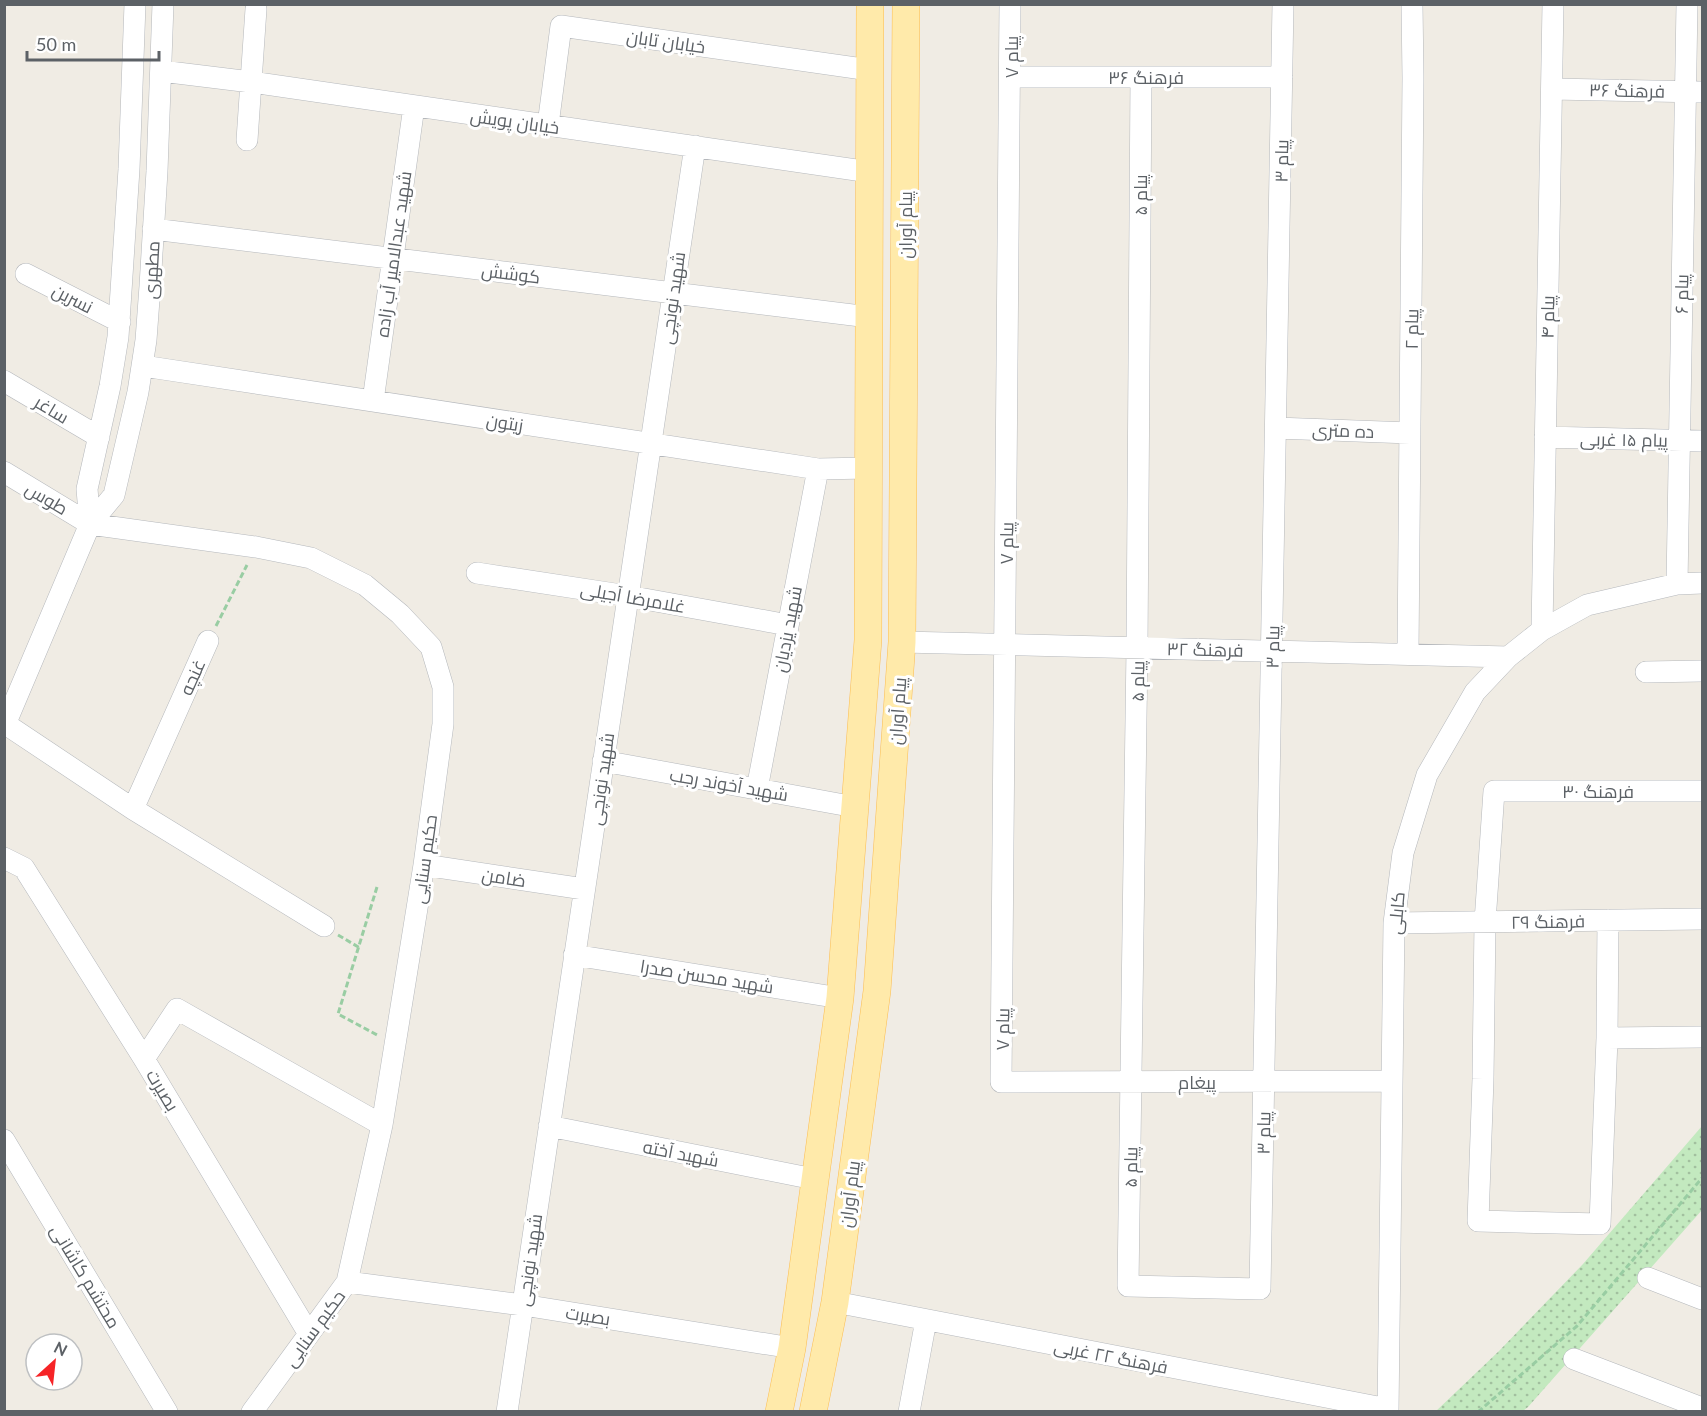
<svg xmlns="http://www.w3.org/2000/svg" width="1707" height="1416" viewBox="0 0 1707 1416" font-family="Lato,Cairo,sans-serif">
	<style>
		.grass { fill: url(#grass-dots) }
		.lines { fill: none; stroke-linecap: round; stroke-linejoin: round }
		.minor-casing { stroke: #b5b8bc; stroke-width: 22 }
		.major-casing { stroke: #fcbd51; stroke-width: 28 }
		.path { stroke: #99cda3; stroke-width: 3; stroke-dasharray: 6 3; stroke-linecap: butt }
		.minor { stroke: #fff; stroke-width: 21 }
		.major { stroke: #ffeaaa; stroke-width: 27 }
		.labels { text-anchor: middle; dominant-baseline: central; stroke-width: 6; stroke-linejoin: round; paint-order: stroke }
		.street-label { font-size: 18px; fill: #5c6166; stroke: #fff }
	</style>
	<defs>
		<pattern id="grass-dots" width="8" height="8" patternUnits="userSpaceOnUse" patternTransform="scale(1.5)"><rect width="8" height="8" fill="#c3e9bf"/><path d="M2 2h.1M6 6h.1" fill="none" stroke="#a2c09f" stroke-width="1.8" stroke-linecap="round"/></pattern>
	</defs>
	<rect width="100%" height="100%" fill="#f0ece4"/>
	<path class="grass" d="M 1702,1126 L 1702,1210 L 1528,1407 L 1523,1411 L 1435,1412 L 1499,1351 L 1583,1264 Z"/>
	<g class="lines">
		<g class="minor-casing">
			<path id="minor" d="M 1010,4 L 1001,1082 L 1392,1081
				M 161,71 L 251,82 L 870,172
				M 1011,77 L 1282,77
				M 1141,77 L 1137,648 L 1128,1286 L 1260,1289 L 1283,4
				M 1552,89 L 1702,92
				M 548,125 L 561,26 L 870,70
				M 247,140 L 256,9
				M 153,229 L 869,317
				M 26,274 L 120,322
				M 143,366 L 818,469 L 868,468
				M 4,381 L 99,437
				M 373,401 L 414,106
				M 1276,428 L 1410,433
				M 1545,437 L 1702,441
				M 4,472 L 90,524 L 256,547 L 311,558 L 365,585 L 400,614 L 431,647 L 443,687 L 443,724 L 424,865 L 382,1125 L 347,1282 L 252,1412
				M 90,524 L 87,489 L 110,386 L 118,337 L 129,169 L 135,4
				M 477,573 L 628,596 L 788,625
				M 1677,584 L 1687,4
				M 1542,630 L 1553,4
				M 902,642 L 1508,657
				M 1408,654 L 1413,78 L 1412,4
				M 1646,672 L 1702,671
				M 4,723 L 133,809 L 324,926
				M 4,727 L 90,524 L 114,495 L 138,392 L 146,340 L 150,286 L 157,171 L 163,4
				M 603,761 L 855,807
				M 757,789 L 818,469
				M 133,809 L 208,641
				M 4,858 L 24,868 L 144,1059 L 309,1334
				M 424,865 L 584,889
				M 1608,920 L 1607,1038 L 1600,1224 L 1478,1221 L 1483,1079 L 1485,922 L 1494,791 L 1702,791
				M 1394,923 L 1702,919
				M 574,955 L 840,998
				M 1607,1038 L 1702,1037
				M 144,1059 L 177,1009 L 382,1125
				M 549,1126 L 814,1179
				M 4,1140 L 167,1412
				M 1648,1278 L 1702,1299
				M 347,1282 L 523,1305 L 792,1348
				M 835,1302 L 1388,1409
				M 1574,1359 L 1702,1408
				M 507,1412 L 695,146
				M 909,1412 L 926,1320
				M 1388,1412 L 1394,923 L 1403,853 L 1427,775 L 1475,692 L 1508,657 L 1542,630 L 1587,605 L 1677,584 L 1702,583"/>
		</g>
		<g class="major-casing">
			<path id="major" d="M 779,1412 L 792,1348 L 840,998 L 868,640 L 870,4
				M 813,1412 L 835,1302 L 877,991 L 902,642 L 906,4"/>
		</g>
		<path class="path" d="M 216,626 L 247,565
			M 377,887 L 338,1014 L 379,1036
			M 338,935 L 360,948
			M 1478,1412 L 1577,1326 L 1702,1178"/>
		<use href="#minor" class="minor"/>
		<use href="#major" class="major"/>
	</g>
	<g class="labels">
		<g class="street-label">
			<text transform="translate(666 41) rotate(8)">خیابان تابان</text>
			<text transform="translate(1011 57) rotate(-90)">پیام ۷</text>
			<text x="1146" y="77">فرهنگ ۳۶</text>
			<text transform="translate(1627 90) rotate(1)">فرهنگ ۳۶</text>
			<text transform="translate(515 121) rotate(8)">خیابان پویش</text>
			<text transform="translate(1281 161) rotate(-89)">پیام ۳</text>
			<text transform="translate(1140 195) rotate(-90)">پیام ۵</text>
			<text transform="translate(905 225) rotate(-90)">پیام آوران</text>
			<text transform="translate(393 254) rotate(-82)">شهید عبدالامیر آب زاده</text>
			<text transform="translate(151 270) rotate(-87)">مطهری</text>
			<text transform="translate(511 273) rotate(7)">کوشش</text>
			<text transform="translate(1681 294) rotate(-89)">پیام ۶</text>
			<text transform="translate(73 298) rotate(27)">نسرین</text>
			<text transform="translate(672 298) rotate(-82)">شهید نونچی</text>
			<text transform="translate(1547 317) rotate(-89)">پیام ۴</text>
			<text transform="translate(1411 329) rotate(-89)">پیام ۲</text>
			<text transform="translate(52 409) rotate(31)">ساغر</text>
			<text transform="translate(505 422) rotate(9)">زیتون</text>
			<text transform="translate(1343 430) rotate(2)">ده متری</text>
			<text transform="translate(1624 439) rotate(1)">پیام ۱۵ غربی</text>
			<text transform="translate(47 498) rotate(31)">طوس</text>
			<text transform="translate(1006 543) rotate(-89)">پیام ۷</text>
			<text transform="translate(633 597) rotate(10)">غلامرضا آجیلی</text>
			<text transform="translate(787 629) rotate(-79)">شهید یزدیان</text>
			<text transform="translate(1272 647) rotate(-89)">پیام ۳</text>
			<text transform="translate(1205 649) rotate(1)">فرهنگ ۳۲</text>
			<text transform="translate(192 677) rotate(-66)">غنچه</text>
			<text transform="translate(1137 681) rotate(-89)">پیام ۵</text>
			<text transform="translate(897 711) rotate(-86)">پیام آوران</text>
			<text transform="translate(601 779) rotate(-82)">شهید نونچی</text>
			<text transform="translate(729 784) rotate(10)">شهید آخوند رجب</text>
			<text x="1598" y="791">فرهنگ ۳۰</text>
			<text transform="translate(424 859) rotate(-82)">حکیم سنایی</text>
			<text transform="translate(504 877) rotate(9)">ضامن</text>
			<text transform="translate(1396 913) rotate(-85)">کابلی</text>
			<text transform="translate(1548 921) rotate(-1)">فرهنگ ۲۹</text>
			<text transform="translate(707 976) rotate(9)">شهید محسن صدرا</text>
			<text transform="translate(1002 1029) rotate(-89)">پیام ۷</text>
			<text x="1197" y="1082">پیغام</text>
			<text transform="translate(163 1090) rotate(59)">بصیرت</text>
			<text transform="translate(1263 1133) rotate(-89)">پیام ۳</text>
			<text transform="translate(681 1153) rotate(11)">شهید آخته</text>
			<text transform="translate(1130 1167) rotate(-89)">پیام ۵</text>
			<text transform="translate(849 1194) rotate(-83)">پیام آوران</text>
			<text transform="translate(529 1260) rotate(-82)">شهید نونچی</text>
			<text transform="translate(86 1276) rotate(59)">محتشم کاشانی</text>
			<text transform="translate(588 1315) rotate(9)">بصیرت</text>
			<text transform="translate(314 1328) rotate(-54)">حکیم سنایی</text>
			<text transform="translate(1111 1356) rotate(11)">فرهنگ ۲۲ غربی</text>
		</g>
	</g>
	<rect width="1707" height="1416" fill="none" stroke="#5c6166" stroke-width="12"/>
	<g transform="translate(54 1362) rotate(27)"><circle r="28" fill="#ffffff" stroke="#bec0c2" stroke-width="1.5"/>
	<path d="M0-4.5L10 22L0 15L-10 22Z" fill="#f62427"/>
	<text y="-9" font-size="16" font-weight="bold" text-anchor="middle" fill="#5c6166">N</text>
	</g>
	<path d="M27 51v9h132v-9" fill="none" stroke="#5c6166" stroke-width="3"/>
	<text x="36" y="51" font-size="18" fill="#5c6166" stroke="#ffffff" stroke-width="4.5" paint-order="stroke">50 m</text>
</svg>
